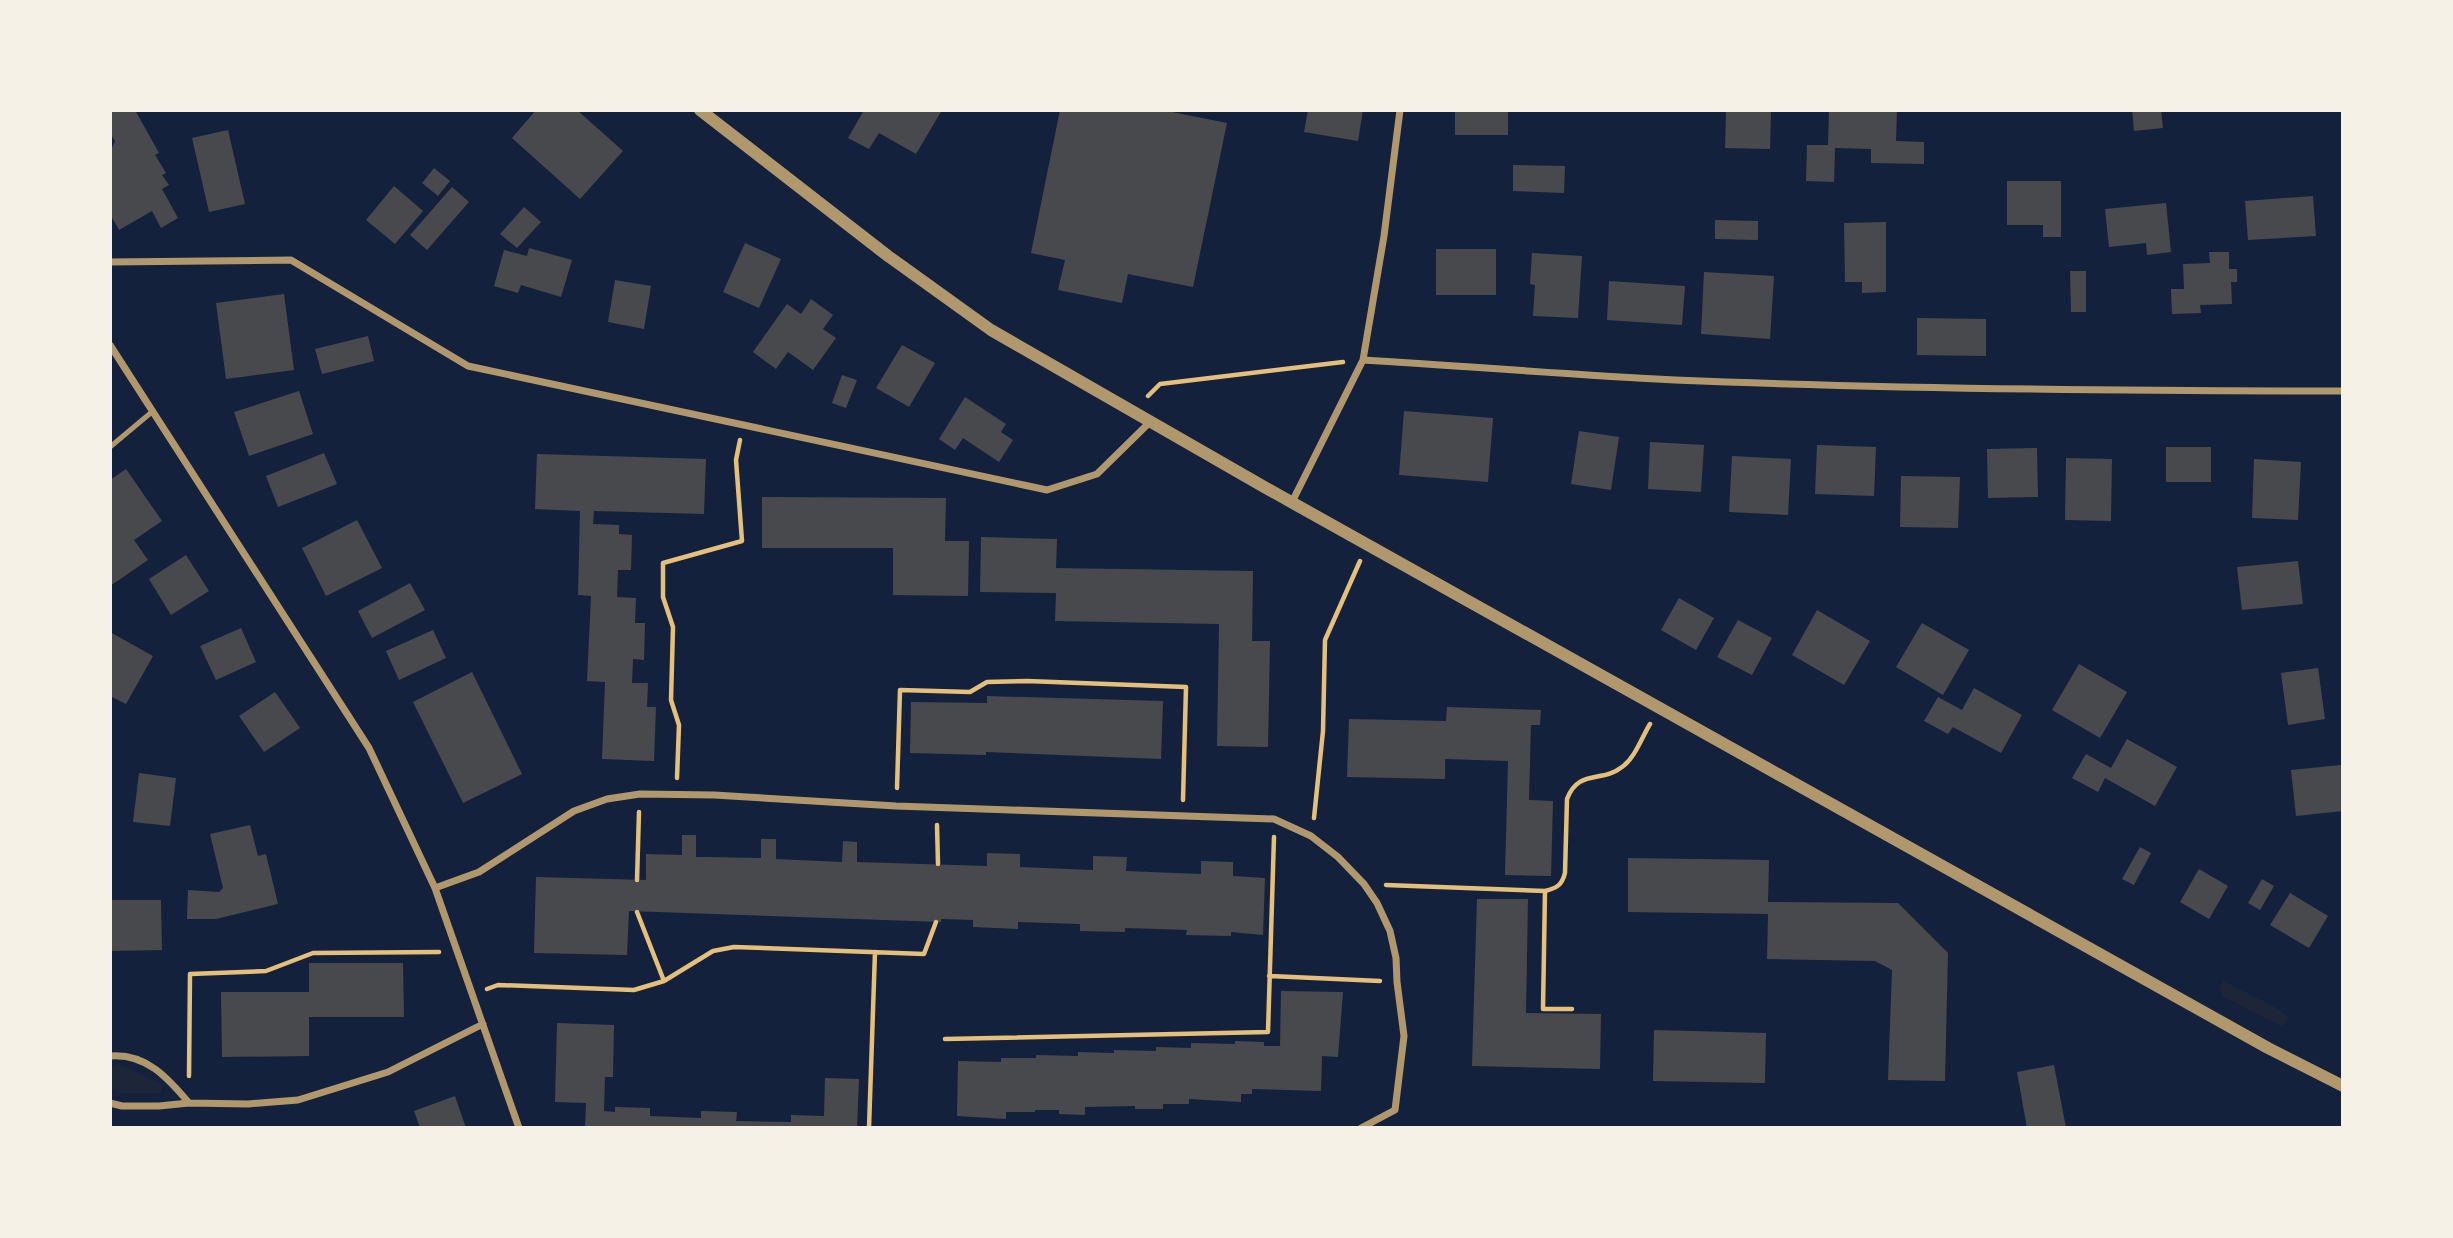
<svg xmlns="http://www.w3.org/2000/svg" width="2453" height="1238" viewBox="0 0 2453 1238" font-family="Montserrat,sans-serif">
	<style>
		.green { fill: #1d2539 }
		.building { fill: #48494c }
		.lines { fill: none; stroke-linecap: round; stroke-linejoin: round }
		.path { stroke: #e5c07b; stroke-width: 4.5 }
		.service { stroke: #b1986c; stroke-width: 5 }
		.minor { stroke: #b1986c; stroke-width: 7 }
		.tertiary { stroke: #b1986c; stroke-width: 12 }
	</style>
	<rect width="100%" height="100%" fill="#14213d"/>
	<path class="green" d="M 2223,981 L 2275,1007 L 2288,1016 L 2283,1027 L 2222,996 L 2220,988 Z
		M 117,1065 L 126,1067 L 158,1083 L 162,1086 L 161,1093 L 119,1093 L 112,1089 L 110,1069 Z"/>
	<path class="building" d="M 110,110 L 135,110 L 159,153 L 155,155 L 166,173 L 162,175 L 169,185 L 162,189 L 178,218 L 161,228 L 152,211 L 119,230 L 110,214 L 110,152 L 115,141 L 110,133 Z
		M 536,110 L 577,110 L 623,151 L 580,199 L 512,138 Z
		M 864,110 L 942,110 L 916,154 L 879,133 L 869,149 L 848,138 Z
		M 1060,110 L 1162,110 L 1227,123 L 1193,287 L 1128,274 L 1122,303 L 1058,290 L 1065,260 L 1031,253 Z
		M 1308,110 L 1363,110 L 1358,141 L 1304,132 Z
		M 1455,110 L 1508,110 L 1508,135 L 1455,135 Z
		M 1726,110 L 1771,110 L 1770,149 L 1725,148 Z
		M 1829,110 L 1897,110 L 1896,141 L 1924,142 L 1924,164 L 1871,163 L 1871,149 L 1835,148 L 1834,182 L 1806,181 L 1807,145 L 1828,145 Z
		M 2132,110 L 2161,110 L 2163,128 L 2134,131 Z
		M 228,130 L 245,204 L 209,212 L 192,138 Z
		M 1513,165 L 1565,166 L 1564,193 L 1513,191 Z
		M 434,168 L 450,181 L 438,196 L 422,183 Z
		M 2007,181 L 2061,181 L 2061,237 L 2043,237 L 2043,225 L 2007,225 Z
		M 394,186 L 423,211 L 395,244 L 366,220 Z
		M 452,187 L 469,202 L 427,250 L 410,235 Z
		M 2313,196 L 2316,236 L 2248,240 L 2245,201 Z
		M 2166,203 L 2171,252 L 2147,255 L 2146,243 L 2109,247 L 2105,209 Z
		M 524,207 L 541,222 L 517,248 L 500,234 Z
		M 1715,220 L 1758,221 L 1758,240 L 1715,239 Z
		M 1886,222 L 1886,292 L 1862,293 L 1862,282 L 1845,282 L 1844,223 Z
		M 745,243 L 781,259 L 759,308 L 723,292 Z
		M 529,248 L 572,260 L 561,297 L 521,285 L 518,293 L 494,286 L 504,250 L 527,256 Z
		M 1436,249 L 1496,249 L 1496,295 L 1436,295 Z
		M 2209,252 L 2229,252 L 2229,269 L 2237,269 L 2237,282 L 2231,282 L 2232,304 L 2200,305 L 2201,313 L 2172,314 L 2171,289 L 2184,289 L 2183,264 L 2210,263 Z
		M 1532,253 L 1582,256 L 1578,318 L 1533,316 L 1535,285 L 1530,284 Z
		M 2070,271 L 2086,271 L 2086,312 L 2071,312 Z
		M 1704,272 L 1774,276 L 1770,339 L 1701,334 Z
		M 615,280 L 651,286 L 644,329 L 608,322 Z
		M 1609,281 L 1685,286 L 1682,325 L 1607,320 Z
		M 284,294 L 294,370 L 226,379 L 216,303 Z
		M 811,299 L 833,315 L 823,329 L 836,338 L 813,370 L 788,352 L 776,369 L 753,352 L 787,304 L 801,314 Z
		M 1917,318 L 1986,319 L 1986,356 L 1917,355 Z
		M 368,336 L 374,361 L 322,374 L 315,349 Z
		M 902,345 L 935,363 L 909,407 L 876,388 Z
		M 842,375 L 857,380 L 846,408 L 832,403 Z
		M 299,391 L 313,434 L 249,456 L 234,412 Z
		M 965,397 L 1006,424 L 1001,432 L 1013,440 L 999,462 L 963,438 L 955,450 L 939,439 Z
		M 1404,411 L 1493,418 L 1488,482 L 1399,475 Z
		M 1579,431 L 1619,437 L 1611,490 L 1571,484 Z
		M 1650,442 L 1704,445 L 1701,492 L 1648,489 Z
		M 1817,445 L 1876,447 L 1874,496 L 1815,494 Z
		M 2166,447 L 2211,447 L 2211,482 L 2166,482 Z
		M 2037,448 L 2038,497 L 1988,498 L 1987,449 Z
		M 324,453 L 337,484 L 278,507 L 266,476 Z
		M 537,454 L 706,459 L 704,514 L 594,511 L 593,524 L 619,525 L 619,534 L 632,535 L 631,570 L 618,570 L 617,597 L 636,598 L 635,623 L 645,623 L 644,660 L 633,659 L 632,683 L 648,683 L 647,707 L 656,707 L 654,761 L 602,759 L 605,682 L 587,681 L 591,596 L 578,595 L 580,511 L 535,509 Z
		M 1732,456 L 1791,459 L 1788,515 L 1729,512 Z
		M 2066,458 L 2112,459 L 2111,521 L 2065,520 Z
		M 2254,459 L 2301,462 L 2298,520 L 2252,518 Z
		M 126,469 L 162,521 L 134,540 L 148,560 L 110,586 L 110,480 Z
		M 1901,476 L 1960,477 L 1958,528 L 1900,527 Z
		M 762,497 L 946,498 L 945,541 L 969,541 L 968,596 L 893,595 L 893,548 L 762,548 Z
		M 357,520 L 382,568 L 326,596 L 302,548 Z
		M 981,537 L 1057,539 L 1056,568 L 1253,571 L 1252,641 L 1270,641 L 1268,747 L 1217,746 L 1219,624 L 1055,621 L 1056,593 L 980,592 Z
		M 186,555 L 209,591 L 171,615 L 149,579 Z
		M 2298,561 L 2303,604 L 2242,610 L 2237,567 Z
		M 410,583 L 425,610 L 372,638 L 358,611 Z
		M 1679,598 L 1714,618 L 1696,650 L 1661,630 Z
		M 1817,610 L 1870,641 L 1844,685 L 1792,655 Z
		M 1738,620 L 1772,638 L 1752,675 L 1717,657 Z
		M 1922,623 L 1969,650 L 1943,695 L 1896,667 Z
		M 241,628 L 256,662 L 216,680 L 200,646 Z
		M 433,630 L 446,658 L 399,680 L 386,651 Z
		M 110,632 L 153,656 L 126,704 L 110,696 Z
		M 2079,664 L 2127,692 L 2100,738 L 2052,710 Z
		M 2318,668 L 2325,719 L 2288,725 L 2281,673 Z
		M 472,672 L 522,774 L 463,803 L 413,702 Z
		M 1974,688 L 2022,715 L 2001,753 L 1953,727 L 1948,734 L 1924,721 L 1938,697 L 1962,710 Z
		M 275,692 L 300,728 L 264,752 L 239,716 Z
		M 987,696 L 1163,701 L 1161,759 L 986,752 L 986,755 L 910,753 L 911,702 L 987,703 Z
		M 1447,707 L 1541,710 L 1540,725 L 1531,725 L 1529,800 L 1553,801 L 1551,876 L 1505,875 L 1508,761 L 1445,759 L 1445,779 L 1347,777 L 1349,719 L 1446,721 Z
		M 2127,739 L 2177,767 L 2155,806 L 2105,778 L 2098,792 L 2072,778 L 2086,754 L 2111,768 Z
		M 2341,765 L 2343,811 L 2296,816 L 2291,770 Z
		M 139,773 L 176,778 L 170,826 L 133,822 Z
		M 250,825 L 258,856 L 266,854 L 278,904 L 216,919 L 187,919 L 188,890 L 219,892 L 223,888 L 210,834 Z
		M 682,835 L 696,835 L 696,857 L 703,857 L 761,858 L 761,839 L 776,839 L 776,859 L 842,862 L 843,841 L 857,842 L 857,862 L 987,866 L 987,853 L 1020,854 L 1020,867 L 1093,870 L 1093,856 L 1127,857 L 1126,871 L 1201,874 L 1201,861 L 1233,862 L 1233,876 L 1265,878 L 1263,935 L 1231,932 L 1231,936 L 1186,935 L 1187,930 L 1158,929 L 1125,928 L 1125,932 L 1080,931 L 1080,924 L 1018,922 L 1018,929 L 973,927 L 973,920 L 941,919 L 941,922 L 629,911 L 627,955 L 534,953 L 536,877 L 646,880 L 646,854 L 682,855 Z
		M 2140,847 L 2151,853 L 2134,885 L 2122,879 Z
		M 1628,858 L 1769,860 L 1768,902 L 1898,903 L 1948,953 L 1945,1081 L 1888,1080 L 1892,970 L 1875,961 L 1767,959 L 1768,914 L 1628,912 Z
		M 2199,869 L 2228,886 L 2209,919 L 2180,902 Z
		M 2262,879 L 2274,886 L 2260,910 L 2248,903 Z
		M 2290,893 L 2328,916 L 2309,948 L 2270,925 Z
		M 1477,899 L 1528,899 L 1526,1013 L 1601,1014 L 1600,1069 L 1472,1066 Z
		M 110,900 L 161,900 L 162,950 L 110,951 Z
		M 309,963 L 403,963 L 404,1017 L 309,1017 L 309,1056 L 222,1057 L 221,992 L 309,992 Z
		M 1281,991 L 1343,992 L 1338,1057 L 1322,1056 L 1321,1091 L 1252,1089 L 1252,1094 L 1241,1094 L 1241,1102 L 1189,1099 L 1189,1104 L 1163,1104 L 1163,1109 L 1135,1109 L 1135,1106 L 1085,1107 L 1085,1115 L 1059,1114 L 1059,1110 L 1035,1110 L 1035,1112 L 1006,1112 L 1006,1119 L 957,1116 L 958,1061 L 1001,1062 L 1001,1058 L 1036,1058 L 1036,1055 L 1078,1056 L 1078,1052 L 1114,1053 L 1114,1050 L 1156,1051 L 1156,1047 L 1191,1048 L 1191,1043 L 1235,1044 L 1235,1041 L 1264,1042 L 1264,1046 L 1280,1046 Z
		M 557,1023 L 614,1025 L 613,1077 L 605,1077 L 604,1111 L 615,1112 L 615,1107 L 650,1108 L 650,1116 L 701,1118 L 701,1111 L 737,1112 L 736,1121 L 791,1122 L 791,1115 L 824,1116 L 825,1078 L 859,1079 L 857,1128 L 585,1128 L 586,1103 L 555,1102 Z
		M 1654,1030 L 1766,1033 L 1765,1083 L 1653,1081 Z
		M 2054,1065 L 2066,1128 L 2027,1128 L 2017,1072 Z
		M 455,1096 L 466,1128 L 420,1128 L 414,1111 Z"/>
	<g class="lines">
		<path class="path" d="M 1148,396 L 1160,384 L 1343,362
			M 677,778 L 679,725 L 671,700 L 673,627 L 663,597 L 663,563 L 742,541 L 736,460 L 740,440
			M 897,788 L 900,690 L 970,692 L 987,682 L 1027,681 L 1186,687 L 1183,800
			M 1314,818 L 1323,731 L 1325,640 L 1360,561
			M 937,825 L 938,864
			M 637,880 L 639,812
			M 1386,885 L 1545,891 C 1557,888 1562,885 1565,873 L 1567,799 C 1578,769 1602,783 1622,767 C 1635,758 1642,737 1650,724
			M 1545,891 L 1543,1009 L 1572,1009
			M 637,912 L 664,981
			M 1269,976 L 1380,981
			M 487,989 L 498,985 L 634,990 L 664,981 L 713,951 L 734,947 L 924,954 L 936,922
			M 945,1039 L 1268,1032 L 1274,837
			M 189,1076 L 190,974 L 266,971 L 313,953 L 439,952
			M 869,1128 L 875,952"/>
		<path class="service" d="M 110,447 L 153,411"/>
		<path class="minor" d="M 110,262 L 291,260 L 468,366 L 1047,490 L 1097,474 L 1150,422
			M 110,345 L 369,748 L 435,888 L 519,1128
			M 1363,360 C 1467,366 1571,375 1675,380 C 1898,389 2120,391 2343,391
			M 1292,502 L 1363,360 L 1384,236 L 1400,110
			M 435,888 L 479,872 L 574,811 L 607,799 L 640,794 L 714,795 L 896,806 L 1274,819 L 1311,836 L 1338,857 L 1364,884 L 1377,903 L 1390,931 L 1396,958 L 1397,982 L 1404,1036 L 1395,1110 L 1361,1128
			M 110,1056 C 146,1053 168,1078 189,1103
			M 110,1103 L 122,1106 L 159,1106 L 189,1103 L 248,1104 L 298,1100 L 388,1072 L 483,1024"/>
		<path class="tertiary" d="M 700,110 L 888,256 L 991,330 L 1266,488 L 2268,1048 L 2343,1086"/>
	</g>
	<rect width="2453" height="1238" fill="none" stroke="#f6f1e7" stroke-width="224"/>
</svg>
